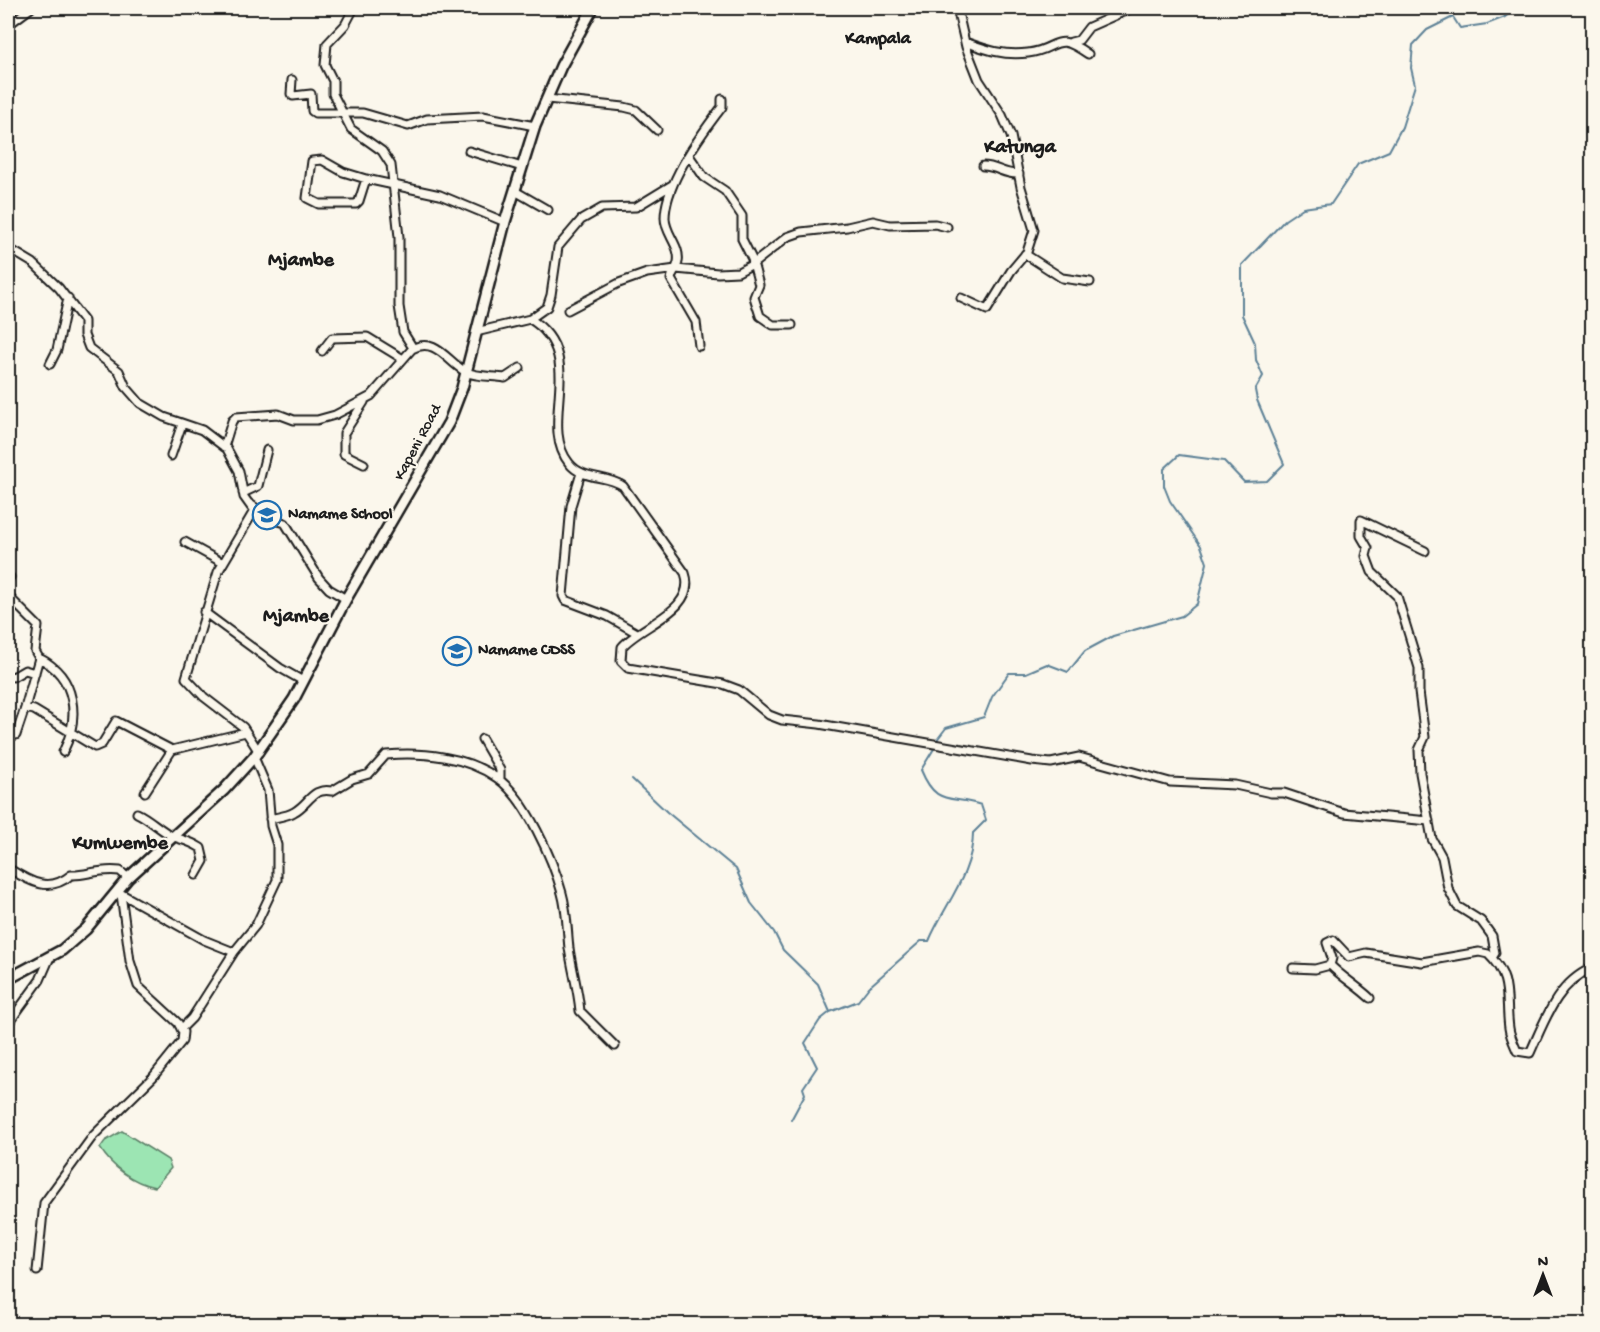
<svg xmlns="http://www.w3.org/2000/svg" width="1600" height="1332" viewBox="0 0 1600 1332" font-family="'Gochi Hand',sans-serif">
	<style>
		.green { fill: #9ce5b3; stroke: #5c8068; stroke-width: 1.5 }
		.lines { fill: none; stroke-linecap: round; stroke-linejoin: round }
		.stream { stroke: #5d8196; stroke-width: 2 }
		.street-casing { stroke: #1c1c1c; stroke-width: 11 }
		.secondary-casing { stroke: #1c1c1c; stroke-width: 14 }
		.street { stroke: #fbf7ec; stroke-width: 7 }
		.secondary { stroke: #fbf7ec; stroke-width: 9 }
		.labels { text-anchor: middle; dominant-baseline: central; stroke-width: 4.5; stroke-linejoin: round; paint-order: stroke }
		.street-label { font-size: 16px; fill: #1c1c1c; stroke: #fbf7ec }
		.poi-label { font-size: 16px; font-weight: bold; fill: #1c1c1c; stroke: #fbf7ec; text-anchor: start }
		.neighbourhood-label { font-size: 18px; font-weight: bold; fill: #1c1c1c; stroke: #fbf7ec }
		.quarter-label { font-size: 20px; font-weight: bold; fill: #1c1c1c; stroke: #fbf7ec }
	</style>
	<rect width="100%" height="100%" fill="#fbf7ec"/>
	<filter id="ink" filterUnits="userSpaceOnUse"><feTurbulence type="fractalNoise" baseFrequency=".0167" numOctaves="2"/><feDisplacementMap in="SourceGraphic" scale="12" xChannelSelector="R" yChannelSelector="G"/><feConvolveMatrix kernelMatrix="1 2 1 2 8 2 1 2 1" color-interpolation-filters="sRGB"/></filter>
	<g filter="url(#ink)">
		<path class="green" d="M 122,1131 L 168,1160 L 171,1168 L 155,1187 C 133,1183 112,1167 100,1148 L 105,1141 Z"/>
		<g class="lines">
			<path class="stream" d="M 1504,8 L 1505,17 L 1517,8
				M 936,741 L 946,728 L 984,717 L 992,697 L 1009,673 L 1026,673 L 1047,664 L 1068,672 L 1085,651 L 1113,636 L 1182,616 L 1197,604 L 1207,563 L 1201,546 L 1170,501 L 1164,486 L 1164,469 L 1179,455 L 1224,461 L 1244,482 L 1267,481 L 1284,464 L 1257,400 L 1255,390 L 1263,376 L 1256,360 L 1255,343 L 1242,315 L 1242,265 L 1285,220 L 1303,208 L 1331,204 L 1358,164 L 1389,151 L 1402,127 L 1415,85 L 1411,68 L 1413,45 L 1427,30 L 1453,17 L 1460,28 L 1487,24 L 1505,17
				M 632,779 L 667,812 L 736,869 L 751,903 L 774,932 L 783,950 L 818,984 L 830,1012 L 820,1020 L 805,1043 L 817,1067 L 803,1088 L 805,1094 L 791,1120
				M 830,1012 L 858,1001 L 869,987 L 921,941 L 929,941 C 944,905 973,874 973,833 L 986,820 L 981,805 C 948,795 936,806 921,770 L 935,747"/>
			<g class="street-casing">
				<path id="street" d="M 354,8 L 345,25 L 327,44 L 325,65 L 333,81 L 333,94 L 351,129 L 382,151 L 391,165 L 399,237 L 399,306 L 403,332 L 413,348
					M 957,8 L 966,47 L 979,80 L 1002,115 L 1011,136 L 1021,187 L 1034,230 L 1027,252 L 1011,271 L 987,310 L 961,298
					M 8,25 L 31,8
					M 965,42 C 987,50 1004,56 1028,53 C 1060,49 1054,30 1088,54
					M 1071,42 L 1079,40 L 1089,27 L 1132,8
					M 292,80 L 291,94 L 293,96 L 311,94 L 312,111 L 315,113 L 363,113 L 408,126 L 427,119 L 483,116 L 535,126
					M 547,99 L 624,107 L 636,110 L 657,130
					M 469,151 L 522,167
					M 690,157 L 704,177 L 725,191 L 742,216 L 742,239 L 752,259 L 759,285 L 754,297 L 760,316 L 773,325 L 792,325
					M 983,166 C 997,166 1004,175 1019,174
					M 366,179 L 359,201 L 356,204 L 319,204 L 307,198 L 312,161 L 322,160 L 343,172 L 366,179 L 440,195 L 505,222
					M 515,191 L 548,210
					M 8,248 L 33,263 L 59,288 L 84,321 L 84,335 L 89,348 L 119,371 L 126,387 L 140,403 L 164,417 L 202,430 L 227,449 L 239,471 L 244,497 L 254,511 L 218,572 L 186,678 L 204,697 L 243,727 L 259,752
					M 1025,254 L 1062,278 L 1090,282
					M 568,310 L 619,283 L 647,273 L 676,269 L 718,273 L 738,272 L 753,264 L 787,237 L 801,232 L 847,227 L 873,221 L 890,225 L 935,224 L 947,227
					M 530,319 L 547,307 L 551,295 L 558,247 L 581,220 L 602,208 L 636,207 L 672,185
					M 476,332 L 530,319 C 589,355 537,423 569,463 C 583,481 606,474 623,486 L 685,573 C 698,610 640,625 622,647 L 621,661 L 628,668 L 723,684 L 739,690 L 769,715 L 782,720 L 819,724 L 1032,761 L 1051,763 L 1079,757 L 1170,782 L 1235,785 L 1271,793 L 1284,793 L 1344,813 L 1429,821
					M 699,346 L 696,322 L 671,279 C 672,272 677,269 678,262 C 681,246 665,234 665,218 C 665,184 701,134 722,107 L 722,99
					M 322,351 L 332,338 L 367,337 L 403,359
					M 50,364 L 57,350 L 68,298
					M 364,402 L 344,433 L 344,454 L 364,464
					M 224,447 L 232,421 L 236,417 L 278,414 L 294,420 L 317,420 L 335,415 L 371,396 L 412,349 C 436,336 448,363 466,372 C 476,377 494,376 505,378 L 520,368
					M 171,456 L 182,424
					M 581,473 L 571,506 L 563,596 L 565,600 L 607,616 L 637,633
					M 243,493 L 258,486 L 267,450
					M 250,504 L 272,519 L 285,523 L 319,578 L 329,589 L 346,599
					M 185,542 L 223,563
					M 1425,551 L 1361,520 L 1361,536 L 1368,548 L 1366,556 L 1372,572 L 1397,596 L 1419,668 L 1419,692 L 1425,737 L 1419,750 L 1420,773 L 1432,839 L 1442,857 L 1448,888 L 1457,906 L 1481,921 L 1492,936 L 1495,953 L 1492,958
					M 8,580 L 10,577
					M 8,596 L 38,626 L 35,651 L 39,658 L 25,708
					M 204,612 L 280,668 L 303,681
					M 39,658 C 77,677 80,718 63,752
					M 8,675 L 13,677 L 25,670 L 35,673
					M 8,732 L 16,735 L 25,708 L 34,710 L 95,747 L 102,744 L 116,721 L 172,750 L 246,732
					M 482,739 L 500,770 L 500,780
					M 145,792 L 172,750
					M 137,813 C 150,819 161,831 174,837 C 184,840 192,842 201,848 L 204,861 L 196,875
					M 270,819 C 277,817 288,816 294,812 C 309,804 312,787 332,791 L 352,779 L 369,774 L 386,755 C 423,752 466,756 497,778 C 526,798 553,860 562,893 C 567,910 567,930 569,948 C 572,969 578,989 580,1011 L 615,1046
					M 8,868 C 29,881 48,894 71,875 C 86,876 99,868 120,871 L 128,878
					M 120,893 L 204,940 L 234,952
					M 1330,965 L 1332,958 L 1327,943 L 1333,940 L 1349,957 L 1366,953 L 1422,962 L 1479,952 L 1488,954 C 1513,978 1505,999 1509,1028 C 1510,1036 1514,1044 1517,1051 L 1530,1053 C 1545,1020 1557,983 1592,968
					M 1293,968 L 1315,969 L 1330,965 C 1343,978 1356,985 1370,998
					M 8,1024 L 40,980 L 50,957
					M 181,1029 L 192,1018 L 234,952 L 256,925 L 277,880 L 277,845 L 271,826 L 268,790 L 254,757
					M 37,1271 L 44,1203 L 93,1136 L 153,1077 L 182,1041 L 183,1032 L 178,1023 L 138,986 L 130,961 L 121,894"/>
			</g>
			<g class="secondary-casing">
				<path id="secondary" d="M 8,979 L 62,950 L 86,929 L 128,878 L 224,790 L 254,757 L 294,699 L 346,599 L 449,422 L 462,388 L 505,222 L 535,126 L 561,66 L 593,8"/>
			</g>
			<use href="#street" class="street"/>
			<use href="#secondary" class="secondary"/>
		</g>
	</g>
	<defs>
		<g id="school-ring" transform="scale(1.5)"><circle r="9.5" fill="#fbf7ec" stroke="#1f6fb2" stroke-width="1.5"/><path d="M0-5L7-2L0 1L-7-2ZM-4 1L0 2.5L4 1V4Q0 6-4 4Z" fill="#1f6fb2"/></g>
	</defs>
	<g fill-rule="evenodd">
		<use href="#school-ring" x="267" y="515"/>
		<use href="#school-ring" x="457" y="651"/>
	</g>
	<g class="labels">
		<g class="street-label">
			<text transform="translate(419 443) rotate(-62)">Kapeni Road</text>
		</g>
		<g class="poi-label">
			<text x="288" y="515">Namame School</text>
			<text x="478" y="651">Namame CDSS</text>
		</g>
		<g class="neighbourhood-label">
			<text x="878" y="39">Kampala</text>
		</g>
		<g class="quarter-label">
			<text x="1020" y="148">Katunga</text>
			<text x="301" y="261">Mjambe</text>
			<text x="296" y="617">Mjambe</text>
			<text x="120" y="844">Kumwembe</text>
		</g>
	</g>
	<rect width="1600" height="1332" fill="none" stroke="#fbf7ec" stroke-width="30"/>
	<rect x="15" y="15" width="1570" height="1302" fill="none" stroke="#1c1c1c" stroke-width="2" filter="url(#ink)"/>
	<g transform="translate(1543 1275)" stroke="#fbf7ec" stroke-width="4.5" paint-order="stroke">
	<path d="M0-4.5L10 22L0 15L-10 22Z" fill="#1c1c1c"/>
	<text y="-9" font-size="16" font-weight="bold" text-anchor="middle" fill="#1c1c1c">N</text>
	</g>
</svg>
